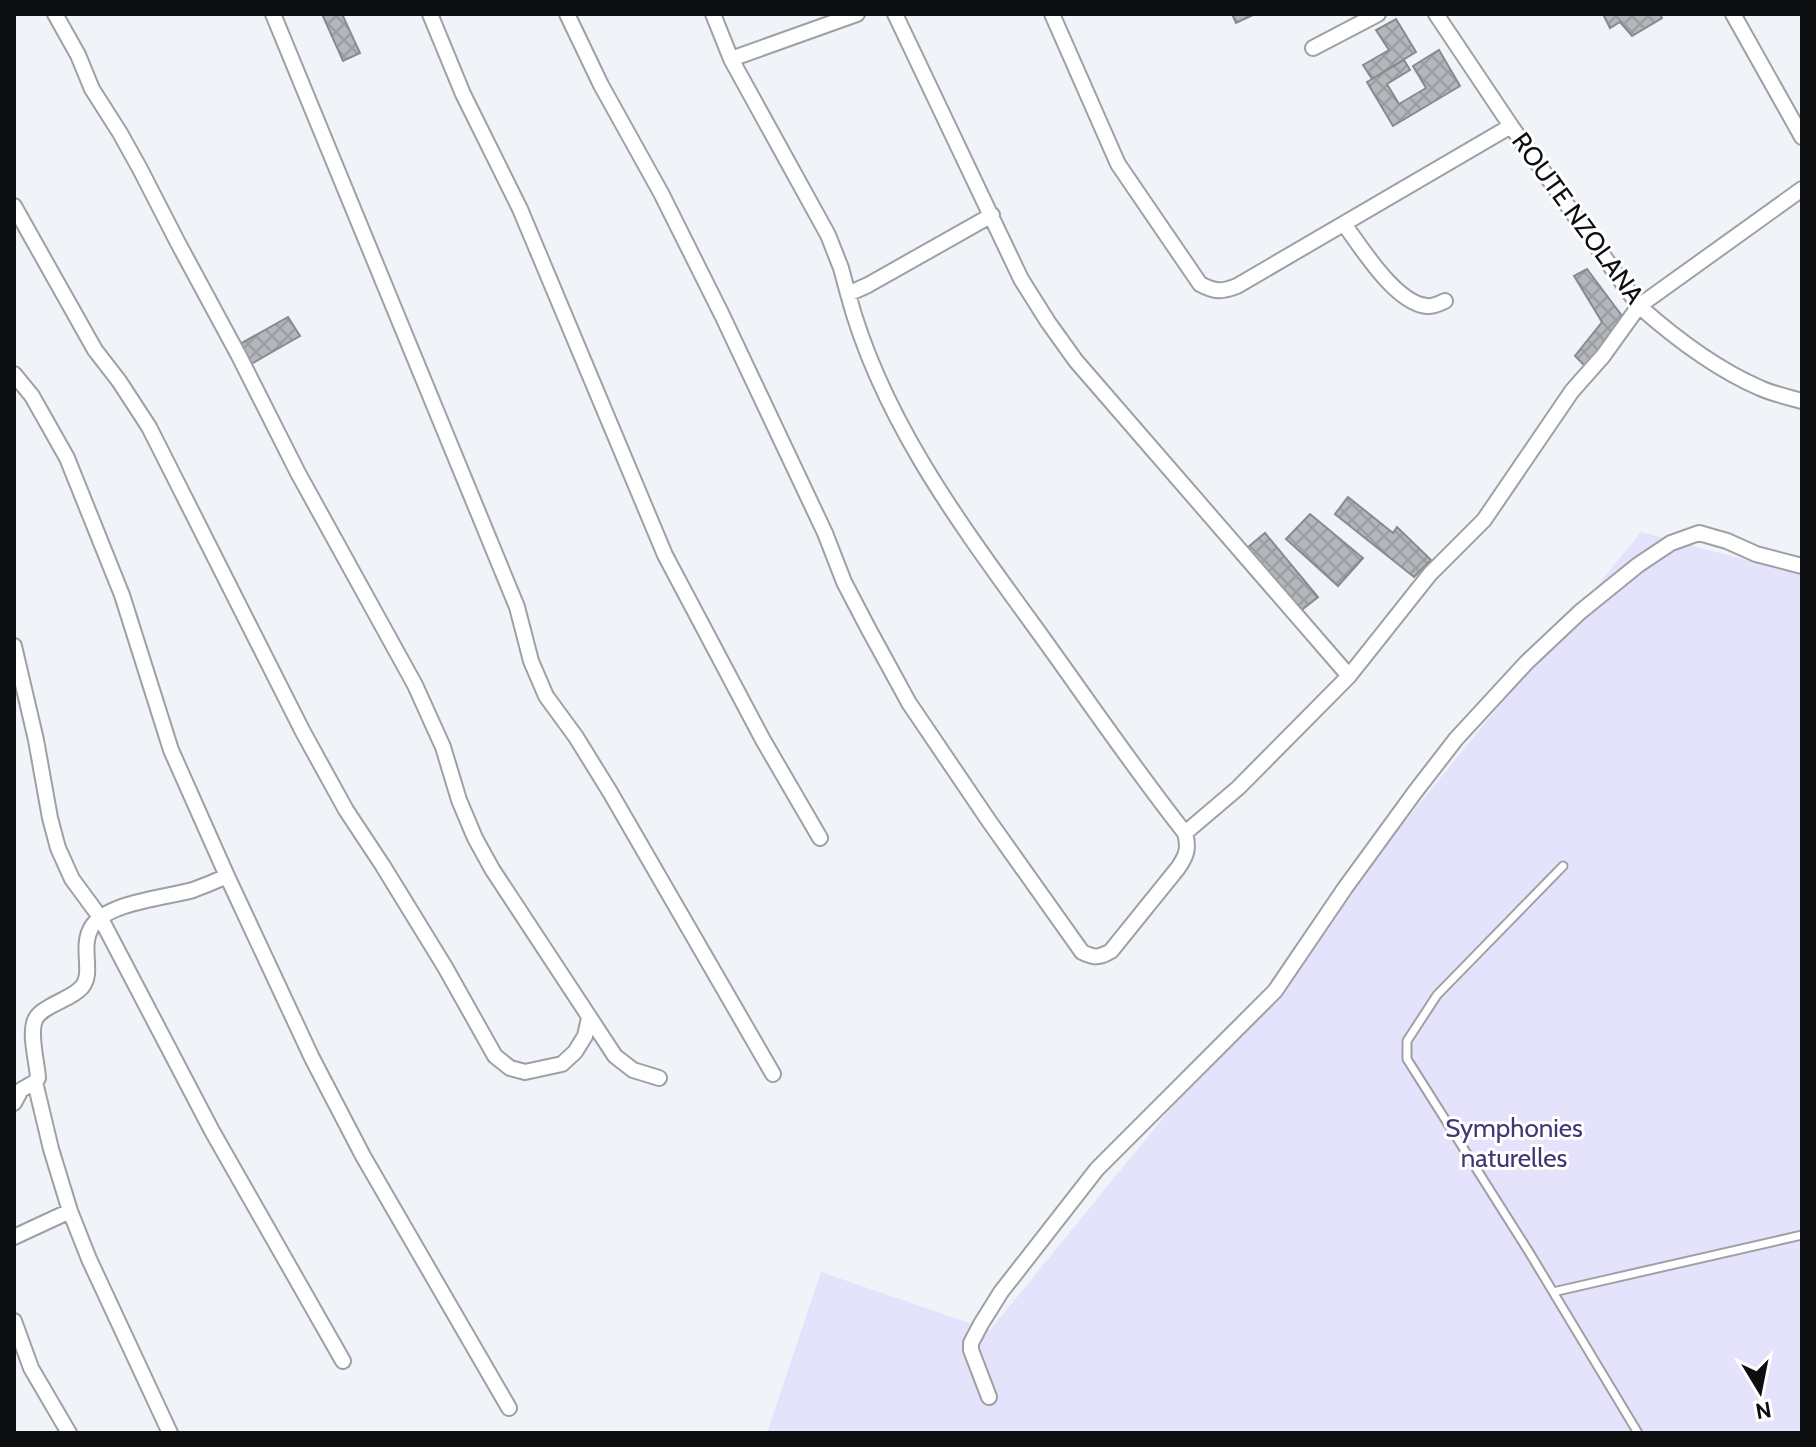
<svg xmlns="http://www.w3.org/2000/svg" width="1816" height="1447" viewBox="0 0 1816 1447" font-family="Cabin,sans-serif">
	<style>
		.green { fill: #e5e3fb }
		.building { fill: url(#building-cross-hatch); stroke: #888a8f; stroke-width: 2 }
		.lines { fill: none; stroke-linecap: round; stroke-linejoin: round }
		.lane-casing { stroke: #9da1a5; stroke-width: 11 }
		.street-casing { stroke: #9da1a5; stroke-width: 18 }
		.lane { stroke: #fff; stroke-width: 7 }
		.street { stroke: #fff; stroke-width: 14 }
		.labels { text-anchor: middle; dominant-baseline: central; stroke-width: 6; stroke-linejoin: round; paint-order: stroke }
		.street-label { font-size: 26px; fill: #0d0e10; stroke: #fff }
		.park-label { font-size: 26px; fill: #423674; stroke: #fff }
	</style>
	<defs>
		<pattern id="building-cross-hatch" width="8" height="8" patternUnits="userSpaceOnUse" patternTransform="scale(2)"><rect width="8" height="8" fill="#b3b6bb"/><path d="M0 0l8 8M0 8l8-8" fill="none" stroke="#999ba0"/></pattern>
	</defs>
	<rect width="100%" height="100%" fill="#f0f4f8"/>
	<path class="green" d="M 1641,532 L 1802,575 L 1802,1433 L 767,1433 L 821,1272 L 990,1330 Z"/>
	<path class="building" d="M 322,14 L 342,14 L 360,53 L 343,61 Z
		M 1232,14 L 1255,14 L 1236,23 Z
		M 1603,14 L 1660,14 L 1662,18 L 1632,36 L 1620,22 L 1610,28 Z
		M 1396,19 L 1416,52 L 1372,79 L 1363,65 L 1389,50 L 1376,30 Z
		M 1439,50 L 1460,86 L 1393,126 L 1367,82 L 1404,60 L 1410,70 L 1387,84 L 1399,104 L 1426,88 L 1413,66 Z
		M 1587,269 L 1625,320 L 1585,366 L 1575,356 L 1602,322 L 1574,276 Z
		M 288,317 L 300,336 L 251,364 L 240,344 Z
		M 1348,497 L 1393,533 L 1397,527 L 1431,560 L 1414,577 L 1335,514 Z
		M 1310,514 L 1363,558 L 1338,586 L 1286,539 Z
		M 1265,533 L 1318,597 L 1299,612 L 1247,548 Z"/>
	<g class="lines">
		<g class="lane-casing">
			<path id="lane" d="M 1563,866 L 1437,995 L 1407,1041 L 1407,1059 L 1529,1252 L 1638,1433
				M 1553,1292 L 1802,1235"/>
		</g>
		<g class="street-casing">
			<path id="street" d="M 55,14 L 78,55 L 92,89 L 120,133 L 140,169 L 178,243 L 239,356 L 298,473 L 415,685 L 443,747 L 459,800 L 475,838 L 492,869 L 615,1056 L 633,1070 L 659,1078
				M 273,14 L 517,607 L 531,661 L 546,696 L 576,737 L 610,792 L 773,1074
				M 430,14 L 463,94 L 520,209 L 665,555 L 763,740 L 820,838
				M 567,14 L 601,85 L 661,193 L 722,315 L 825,533 L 844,582 L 868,628 L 909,703 L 989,821 L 1082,952 C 1094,958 1099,958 1111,951 L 1178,868 C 1187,855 1189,848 1185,833 C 1136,771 1091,705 1045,641 C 967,533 883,425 848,294 L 868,285 L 992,215
				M 713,14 L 731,59 L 857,14
				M 895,14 L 1021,279 L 1048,322 L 1076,361 L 1349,676
				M 1052,14 L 1118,164 L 1200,284 C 1215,292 1222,292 1237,286 L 1511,126
				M 1436,14 L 1511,126 L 1639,306 C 1675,338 1716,369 1760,388 C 1773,394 1788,397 1802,401
				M 1733,14 L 1802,137
				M 1313,48 L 1378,14
				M 731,59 L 828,235 L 841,268 L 848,294
				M 14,206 L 95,350 L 119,381 L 149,427 L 303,732 L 346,810 L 383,866 L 445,967 L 495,1056 L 510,1068 L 525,1072 L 562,1064 L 575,1052 L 585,1036 L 589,1018
				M 1344,224 C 1361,247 1396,304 1427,306 C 1433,307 1440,303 1445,301
				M 14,374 L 32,396 L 67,458 L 122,595 L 171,750 L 227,876 L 312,1058 L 363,1156 L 509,1408
				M 14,646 L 36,740 L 50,818 L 58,848 L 72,879 L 100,917 L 212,1131 L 343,1361
				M 1185,833 L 1238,788 L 1349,676 L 1430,574 L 1484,520 L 1572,391 L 1603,356 L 1639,306 L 1802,189
				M 35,1082 L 51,1149 L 70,1211 L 89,1259 L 170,1433
				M 14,1103 L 21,1090 L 35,1082 L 38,1078 C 37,1062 30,1038 34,1023 C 36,1014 44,1010 51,1006 C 61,1000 74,996 82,987 C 94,973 80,948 91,928 C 106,902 165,898 193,890 C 204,886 216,881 227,876
				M 14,1237 L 70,1211
				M 14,1321 L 31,1368 L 69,1433
				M 989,1397 L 971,1350 L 971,1343 L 981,1324 L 1001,1292 L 1097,1169 L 1275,991 L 1345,888 L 1415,792 L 1456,739 L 1526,663 L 1580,612 L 1638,565 L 1671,543 L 1699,533 L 1727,541 L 1756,554 L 1802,566"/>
		</g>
		<use href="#lane" class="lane"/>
		<use href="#street" class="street"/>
	</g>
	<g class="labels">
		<g class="street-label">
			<text transform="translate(1578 218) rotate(54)">ROUTE NZOLANA</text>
		</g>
		<g class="park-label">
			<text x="1514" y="1128">Symphonies<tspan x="1514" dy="30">naturelles</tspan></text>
		</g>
	</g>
	<rect width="1816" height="1447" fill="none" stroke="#0d0e10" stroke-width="32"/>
	<g transform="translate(1760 1391) rotate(170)" stroke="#ffffff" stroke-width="6" paint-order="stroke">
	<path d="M0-6L14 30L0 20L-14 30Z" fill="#0d0e10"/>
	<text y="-12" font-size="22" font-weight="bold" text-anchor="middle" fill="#0d0e10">N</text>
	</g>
</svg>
